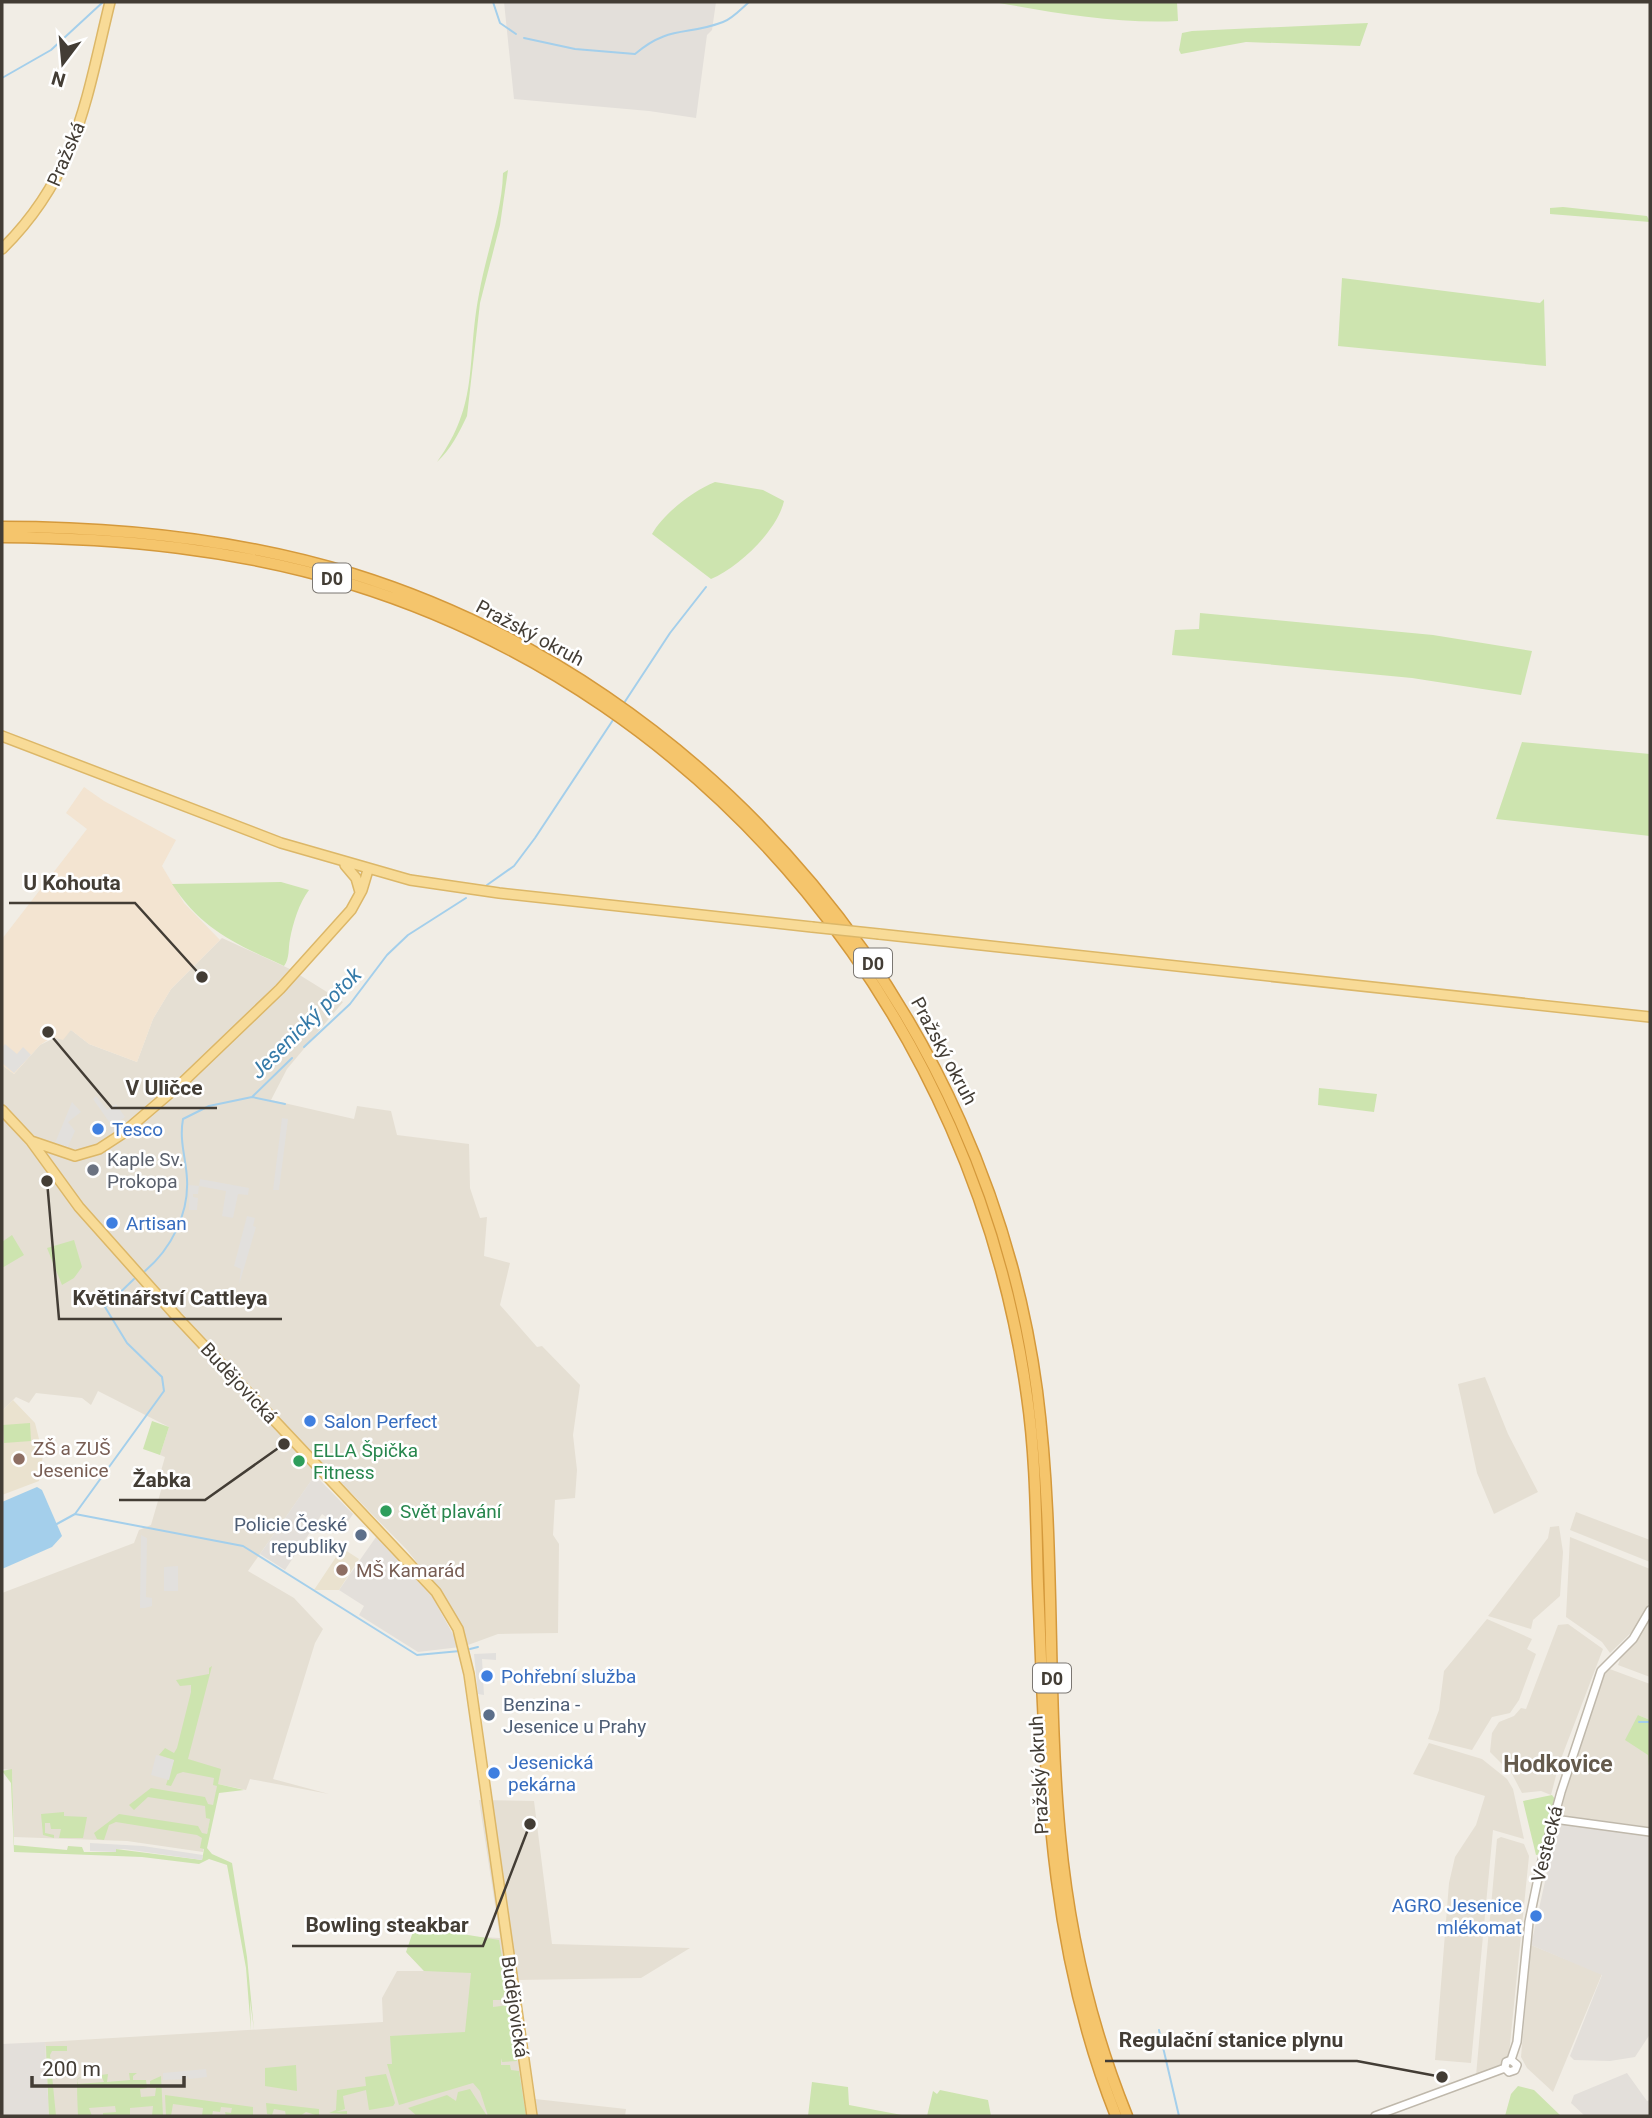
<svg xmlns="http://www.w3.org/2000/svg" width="1652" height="2118" viewBox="0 0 1652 2118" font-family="Roboto,sans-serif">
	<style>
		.residential { fill: #e5dfd3 }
		.commercial { fill: #f3e4d1 }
		.industrial { fill: #e3dfda }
		.education { fill: #eae2cf }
		.green { fill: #cde4af }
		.parking { fill: #e2e0dd }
		.water { fill: #a4cfeb }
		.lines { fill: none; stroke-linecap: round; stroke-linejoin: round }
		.stream { stroke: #a4cfeb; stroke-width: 2 }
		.minor-casing { stroke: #bfb8ab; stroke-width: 10 }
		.major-casing { stroke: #dcb768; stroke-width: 12 }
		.highway-casing { stroke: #d4993c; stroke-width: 13 }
		.minor { stroke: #fff; stroke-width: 7 }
		.major { stroke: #f8db97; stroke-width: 9 }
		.highway { stroke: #f5c56c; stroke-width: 10 }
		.major-bridge-casing { stroke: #dcb768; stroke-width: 12; stroke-linecap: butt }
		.major-bridge { stroke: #f8db97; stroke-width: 9 }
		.shop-dot { fill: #3f7fe0; stroke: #fff; stroke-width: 2.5 }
		.worship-dot { fill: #6b7280; stroke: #fff; stroke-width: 2.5 }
		.education-dot { fill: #8d6e63; stroke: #fff; stroke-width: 2.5 }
		.leisure-dot { fill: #2e9e5b; stroke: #fff; stroke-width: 2.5 }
		.service-dot { fill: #5c6f8a; stroke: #fff; stroke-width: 2.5 }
		.labels { text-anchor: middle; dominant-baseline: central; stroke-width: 5; stroke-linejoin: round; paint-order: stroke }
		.shield { fill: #fff; stroke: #7b7772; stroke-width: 2 }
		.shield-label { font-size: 18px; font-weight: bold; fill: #433d35 }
		.street-label { font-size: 19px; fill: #433d35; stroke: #fff }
		.shop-label { font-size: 19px; fill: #366cbe; stroke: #fff; text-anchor: start }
		.worship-label { font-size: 19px; fill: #5b616d; stroke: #fff; text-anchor: start }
		.education-label { font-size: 19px; fill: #785e54; stroke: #fff; text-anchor: start }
		.leisure-label { font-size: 19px; fill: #27864d; stroke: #fff; text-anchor: start }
		.service-label { font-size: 19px; fill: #4e5e75; stroke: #fff; text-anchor: end }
		.water-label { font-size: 21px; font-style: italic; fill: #357aa8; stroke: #fff }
		.quarter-label { font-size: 23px; font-weight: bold; fill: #655b4d; stroke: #fff }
		.leader { fill: none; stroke: #433d35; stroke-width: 2.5 }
		.callout-dot { fill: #433d35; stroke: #fff; stroke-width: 2.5 }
		.callout-label { font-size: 21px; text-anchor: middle; font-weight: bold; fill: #433d35; stroke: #fff; stroke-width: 5; stroke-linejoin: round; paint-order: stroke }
	</style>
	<rect width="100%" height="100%" fill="#f1ede5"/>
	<path class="residential" d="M 222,938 L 290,969 L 343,1002 L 287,1069 L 271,1100 L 354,1119 L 357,1106 L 391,1111 L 397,1135 L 469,1144 L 470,1188 L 480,1218 L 487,1217 L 484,1256 L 510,1263 L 500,1305 L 537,1347 L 542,1346 L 580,1385 L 573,1435 L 577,1470 L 575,1498 L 555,1500 L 553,1535 L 559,1544 L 558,1633 L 498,1634 L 468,1645 L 442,1594 L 407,1550 L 323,1464 L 248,1571 L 294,1598 L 323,1629 L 315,1643 L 273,1779 L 329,1794 L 250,1779 L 246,1790 L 218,1784 L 203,1852 L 127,1841 L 14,1837 L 12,1770 L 2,1769 L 2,1593 L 134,1543 L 139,1530 L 151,1525 L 162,1487 L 157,1485 L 165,1457 L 160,1455 L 169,1427 L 98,1391 L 91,1405 L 82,1398 L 36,1393 L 29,1403 L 16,1397 L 2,1411 L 2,1065 L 14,1074 L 40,1045 L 71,1030 L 89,1044 L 137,1062 L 153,1019 L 171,989 Z
		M 1485,1377 L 1508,1434 L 1538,1492 L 1494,1514 L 1477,1473 L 1458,1384 Z
		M 1576,1512 L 1650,1540 L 1650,1562 L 1570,1530 Z
		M 1559,1526 L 1563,1552 L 1560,1596 L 1533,1620 L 1531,1629 L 1488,1616 L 1548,1538 L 1550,1527 Z
		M 1570,1537 L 1650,1569 L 1650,1601 L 1639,1625 L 1610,1653 L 1602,1642 L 1566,1617 Z
		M 1650,1618 L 1650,1677 L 1618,1665 L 1622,1654 L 1635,1643 Z
		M 1487,1619 L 1532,1639 L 1527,1649 L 1536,1654 L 1519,1700 L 1510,1713 L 1492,1717 L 1472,1750 L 1428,1739 L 1439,1710 L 1444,1671 Z
		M 1568,1624 L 1603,1649 L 1559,1764 L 1551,1795 L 1541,1791 L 1522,1793 L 1512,1774 L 1490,1752 L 1492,1733 L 1499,1722 L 1514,1716 L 1521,1708 L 1526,1709 L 1558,1625 Z
		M 1607,1668 L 1650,1684 L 1650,1720 L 1638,1715 L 1649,1755 L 1650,1827 L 1559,1815 L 1599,1685 Z
		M 1429,1743 L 1482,1759 L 1507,1779 L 1513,1789 L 1524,1839 L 1493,1830 L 1471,2063 L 1435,2060 L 1449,1883 L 1455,1857 L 1476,1825 L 1485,1796 L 1413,1774 Z
		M 479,1800 L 534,1801 L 552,1944 L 690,1948 L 641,1978 L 517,1980 L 535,2099 L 626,2109 L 625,2116 L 49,2116 L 45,2042 L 383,2022 L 382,1998 L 397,1971 L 424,1971 L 407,1953 L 415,1926 L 458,1936 L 500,1938 Z
		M 1501,1837 L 1524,1844 L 1529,1856 L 1509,2054 L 1499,2067 L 1476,2076 L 1497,1839 Z
		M 1531,1945 L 1602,1974 L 1553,2092 L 1527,2068 L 1521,2057 Z"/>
	<path class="commercial" d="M 84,787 L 104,801 L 176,840 L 162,866 L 184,903 L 220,940 L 171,989 L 153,1019 L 137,1062 L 89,1044 L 71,1030 L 63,1040 L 52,1037 L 40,1045 L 14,1074 L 2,1065 L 2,939 L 87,829 L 66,813 Z"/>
	<path class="industrial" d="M 504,2 L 716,2 L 712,30 L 707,35 L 696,118 L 649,111 L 514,99 Z
		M 315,1475 L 353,1514 L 343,1529 L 322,1514 L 285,1570 L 260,1554 Z
		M 376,1537 L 432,1596 L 460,1647 L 418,1652 L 359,1615 L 364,1606 L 339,1590 Z
		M 1564,1823 L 1650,1836 L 1650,2034 L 1635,2057 L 1610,2061 L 1574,2060 L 1570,2056 L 1602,1975 L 1531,1945 L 1557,1827 Z
		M 45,2042 L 49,2116 L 2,2116 L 2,2044 Z
		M 1627,2073 L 1647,2101 L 1650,2100 L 1650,2116 L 1585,2116 L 1571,2103 L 1574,2095 Z"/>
	<path class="education" d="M 13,1400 L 35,1423 L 43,1455 L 39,1481 L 2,1495 L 2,1411 Z
		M 342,1548 L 359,1559 L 339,1590 L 314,1590 Z"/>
	<path class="green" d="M 994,2 L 1177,2 L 1178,21 C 1117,24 1054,13 994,2 Z
		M 1368,23 L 1360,46 L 1246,42 L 1181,54 L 1179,50 L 1182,33 L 1192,31 Z
		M 508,170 L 500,225 L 480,303 L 467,416 C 459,433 451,449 437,462 C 480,403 466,361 479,294 C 486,253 502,214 503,173 Z
		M 1563,207 L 1647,216 L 1650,222 L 1550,214 L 1550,208 Z
		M 1342,278 L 1540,303 L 1544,299 L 1546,366 L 1338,346 Z
		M 715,482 L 763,490 L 784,501 C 777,531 739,567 711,579 L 652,534 C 664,513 693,491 715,482 Z
		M 1200,613 L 1433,635 L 1532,651 L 1521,695 L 1412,678 L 1172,655 L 1175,630 L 1199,629 Z
		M 1522,742 L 1650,754 L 1650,836 L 1496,819 Z
		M 281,882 L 309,890 C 299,903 293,923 290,939 C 288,948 290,958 284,966 C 236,944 202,930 172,884 Z
		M 1319,1088 L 1377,1094 L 1374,1112 L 1318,1105 Z
		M 12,1235 L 24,1255 L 2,1268 L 2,1242 Z
		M 74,1240 L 82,1267 L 74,1278 L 62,1285 L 47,1248 Z
		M 152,1421 L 169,1427 L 160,1455 L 143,1449 Z
		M 30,1423 L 31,1441 L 4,1443 L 3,1425 Z
		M 212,1666 L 188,1759 L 221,1769 L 218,1784 L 244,1790 L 219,1793 L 207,1848 L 212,1854 L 232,1863 L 247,1957 L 254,2030 L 250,2000 L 251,2031 L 246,1968 L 227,1865 L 209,1859 L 199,1864 L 142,1857 L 14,1852 L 11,1783 L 2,1771 L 12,1769 L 14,1845 L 67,1850 L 68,1846 L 82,1847 L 84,1852 L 115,1852 L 116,1849 L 202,1860 L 204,1849 L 200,1848 L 202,1838 L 197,1835 L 116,1822 L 109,1825 L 104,1840 L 97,1839 L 94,1833 L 119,1814 L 198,1826 L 202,1833 L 207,1834 L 210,1819 L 206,1818 L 205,1806 L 148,1797 L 134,1810 L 129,1805 L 151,1788 L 205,1797 L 208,1804 L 213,1805 L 217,1786 L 213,1785 L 214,1778 L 183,1772 L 177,1774 L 171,1786 L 166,1785 L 174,1760 L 159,1755 L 165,1748 L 174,1753 L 177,1748 L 191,1692 L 191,1685 L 180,1686 L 176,1680 L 209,1674 L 209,1668 Z
		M 1638,1715 L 1650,1720 L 1650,1778 L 1648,1755 L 1625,1740 Z
		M 1552,1795 L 1555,1799 L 1541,1854 L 1536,1855 L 1523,1801 Z
		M 64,1812 L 64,1816 L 87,1817 L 83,1838 L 59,1838 L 61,1829 L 51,1829 L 50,1823 L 45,1823 L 45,1833 L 54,1835 L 54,1838 L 43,1835 L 41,1814 Z
		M 416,1923 L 419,1927 L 499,1940 L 508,1993 L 504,1994 L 501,2000 L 493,2000 L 493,2007 L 509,2005 L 517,2061 L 502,2062 L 501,2058 L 501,2065 L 510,2065 L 511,2070 L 519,2071 L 526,2116 L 488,2116 L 480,2091 L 473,2083 L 399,2105 L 387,2064 L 392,2064 L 390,2036 L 465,2032 L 471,1973 L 424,1971 L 406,1952 Z
		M 46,2046 L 67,2046 L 67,2051 L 52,2051 L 50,2055 L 56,2116 L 49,2116 Z
		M 296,2065 L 297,2091 L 265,2086 L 265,2068 Z
		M 129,2073 L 137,2073 L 133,2076 L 133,2080 L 146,2080 L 147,2088 L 140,2089 L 141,2097 L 155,2096 L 156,2088 L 150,2088 L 150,2081 L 161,2076 L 163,2116 L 152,2116 L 153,2106 L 130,2108 L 130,2116 L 103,2116 L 103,2113 L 116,2112 L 115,2106 L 89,2108 L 92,2116 L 78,2116 C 78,2111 76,2082 78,2078 L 83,2077 L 77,2079 L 78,2084 L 104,2082 L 101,2075 L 108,2074 L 107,2082 L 130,2080 Z
		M 386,2074 L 395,2103 L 393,2106 L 369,2110 L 366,2090 L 343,2096 L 345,2109 L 336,2112 L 347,2111 L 347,2114 L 329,2113 L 336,2110 L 337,2090 L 366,2086 L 365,2077 Z
		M 812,2082 L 848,2087 L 849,2105 L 907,2116 L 808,2116 Z
		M 1518,2086 L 1534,2090 L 1561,2116 L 1505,2116 L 1511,2094 Z
		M 470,2089 L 487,2116 L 417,2116 L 408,2108 L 447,2095 L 456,2101 L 458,2092 Z
		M 940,2090 L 988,2100 L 991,2116 L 927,2116 L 933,2091 L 937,2094 Z
		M 165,2095 L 253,2107 L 253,2116 L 226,2116 L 225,2112 L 231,2113 L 232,2108 L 221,2107 L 220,2112 L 213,2111 L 212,2116 L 202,2116 L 203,2108 L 173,2104 L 171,2116 L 166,2116 Z
		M 266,2103 L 319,2109 L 319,2116 L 306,2112 L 300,2116 L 286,2116 L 285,2111 L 274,2109 L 272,2115 L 267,2114 Z"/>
	<path class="parking" d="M 5,1044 L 17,1054 L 23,1047 L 31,1055 L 14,1073 L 2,1063 L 2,1048 Z
		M 96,1096 L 107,1110 L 116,1104 L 125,1117 L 112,1126 L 93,1099 Z
		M 72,1102 L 81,1112 L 68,1122 L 75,1131 L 67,1149 L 55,1143 Z
		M 282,1118 L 288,1119 L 279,1190 L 273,1190 Z
		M 200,1179 L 249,1188 L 248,1195 L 238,1194 L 233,1218 L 222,1216 L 226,1191 L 199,1186 L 198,1194 L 193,1194 L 193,1197 L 198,1198 L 197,1210 L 189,1210 L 189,1185 L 199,1186 Z
		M 247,1216 L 255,1218 L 253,1226 L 256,1227 L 239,1285 L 241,1269 L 234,1266 Z
		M 141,1535 L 147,1538 L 146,1597 L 152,1598 L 152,1606 L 145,1608 L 140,1608 Z
		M 178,1566 L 178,1591 L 164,1591 L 164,1567 Z
		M 496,1653 L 496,1660 L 482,1659 L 484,1695 L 478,1694 L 474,1654 Z
		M 156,1755 L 174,1760 L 169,1780 L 151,1775 Z
		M 90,1843 L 143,1846 L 203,1855 L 202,1860 L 124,1849 L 116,1849 L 116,1852 L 90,1851 Z
		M 206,2069 L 207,2077 L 189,2079 L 187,2074 L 187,2079 L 163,2080 L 163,2073 Z"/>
	<path class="water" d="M 37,1487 L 42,1490 L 62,1536 L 52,1547 L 2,1569 L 2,1502 Z"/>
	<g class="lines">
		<path class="stream" d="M 493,2 L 500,23 L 516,34
			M 524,38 L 575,49 L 635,54 C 669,25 687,36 723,22 C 732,19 742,8 749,2
			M 2,78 L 51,50 L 103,2
			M 624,703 L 670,633 L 706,587
			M 487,885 L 514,866 L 535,838 L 613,720
			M 304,1047 L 350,1004 L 387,955 L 408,935 L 466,898
			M 252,1097 L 285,1104
			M 145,1271 C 171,1249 189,1214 187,1179 C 186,1158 179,1141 183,1119 L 209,1106 L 252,1097 L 292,1058
			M 75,1514 L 243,1546 L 417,1655 L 460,1651
			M 55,1525 L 75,1514 L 164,1391 L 162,1377 L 127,1343 L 105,1307 L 134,1279
			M 470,1649 L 478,1647
			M 1639,1722 L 1650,1722
			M 1159,2030 L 1179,2116"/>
		<g class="minor-casing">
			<path id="minor" d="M 1554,1819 L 1650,1832
				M 1505,2068 L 1509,2072 L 1515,2070 L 1517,2065 L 1511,2060
				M 1375,2116 L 1505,2068 L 1506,2062 L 1511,2060 L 1517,2042 L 1529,1922 L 1541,1864 L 1561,1792 L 1601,1671 L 1633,1639 L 1650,1610"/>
		</g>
		<g class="major-casing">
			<path id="major" d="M 2,249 C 77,175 86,100 110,2
				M 2,736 L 281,843 L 410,880 L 499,893 L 812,927
				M 345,865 L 356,878 L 360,892
				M 879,934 L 1650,1017
				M 2,1110 L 31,1141 L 79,1207 L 177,1317 L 436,1592 L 458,1629 L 469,1674 L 532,2116
				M 31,1141 L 75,1156 L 99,1149 L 122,1134 L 184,1081 L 280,989 L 351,910 L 362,890 L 368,870"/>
		</g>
		<g class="highway-casing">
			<path id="highway" d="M 2,527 C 121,527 239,539 353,574 C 716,687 987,1016 1037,1391 C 1056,1539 1046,1688 1060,1836 C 1069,1932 1091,2027 1127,2116
				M 2,537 C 121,538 237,549 351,584 C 716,697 975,1022 1027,1396 C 1036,1458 1036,1521 1038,1584 C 1046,1770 1046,1940 1116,2116"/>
		</g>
		<use href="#minor" class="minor"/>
		<use href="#major" class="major"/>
		<use href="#highway" class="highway"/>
		<g class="major-bridge-casing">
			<path id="major-bridge" d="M 812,927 L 879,934"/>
		</g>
		<use href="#major-bridge" class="major-bridge"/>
	</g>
	<g class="shop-dot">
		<circle cx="98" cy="1129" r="7"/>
		<circle cx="112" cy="1223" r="7"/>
		<circle cx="310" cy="1421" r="7"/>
		<circle cx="487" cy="1676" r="7"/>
		<circle cx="494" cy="1773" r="7"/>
		<circle cx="1536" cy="1916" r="7"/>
	</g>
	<circle class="worship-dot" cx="93" cy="1170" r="7"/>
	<g class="education-dot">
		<circle cx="19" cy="1459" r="7"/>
		<circle cx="342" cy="1570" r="7"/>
	</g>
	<g class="leisure-dot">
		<circle cx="299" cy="1461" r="7"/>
		<circle cx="386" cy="1511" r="7"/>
	</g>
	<g class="service-dot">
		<circle cx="361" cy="1535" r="7"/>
		<circle cx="489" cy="1715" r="7"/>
	</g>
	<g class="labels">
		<g class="shield">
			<rect x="313" y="563.5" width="38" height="29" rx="5"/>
			<rect x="854" y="948.5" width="38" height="29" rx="5"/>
			<rect x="1033" y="1663.5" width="38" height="29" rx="5"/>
		</g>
		<g class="shield-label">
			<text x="332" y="578">D0</text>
			<text x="873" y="963">D0</text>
			<text x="1052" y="1678">D0</text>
		</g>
		<g class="street-label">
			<text transform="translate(66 154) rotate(-67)">Pražská</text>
			<text transform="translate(530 633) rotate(28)">Pražský okruh</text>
			<text transform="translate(944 1051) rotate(62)">Pražský okruh</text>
			<text transform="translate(239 1383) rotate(47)">Budějovická</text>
			<text transform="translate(1039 1775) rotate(-93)">Pražský okruh</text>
			<text transform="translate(1547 1844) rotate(-76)">Vestecká</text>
			<text transform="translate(515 2007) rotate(82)">Budějovická</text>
		</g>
		<g class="shop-label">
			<text x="112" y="1129">Tesco</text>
			<text x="126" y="1223">Artisan</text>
			<text x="324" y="1421">Salon Perfect</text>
			<text x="501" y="1676">Pohřební služba</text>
			<text x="508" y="1762">Jesenická<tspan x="508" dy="22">pekárna</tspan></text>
			<text x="1522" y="1905" text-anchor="end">AGRO Jesenice<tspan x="1522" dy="22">mlékomat</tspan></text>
		</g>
		<g class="worship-label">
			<text x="107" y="1159">Kaple Sv.<tspan x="107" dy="22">Prokopa</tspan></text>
		</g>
		<g class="education-label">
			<text x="33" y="1448">ZŠ a ZUŠ<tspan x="33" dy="22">Jesenice</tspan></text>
			<text x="356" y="1570">MŠ Kamarád</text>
		</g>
		<g class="leisure-label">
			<text x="313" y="1450">ELLA Špička<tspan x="313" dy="22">Fitness</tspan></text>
			<text x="400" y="1511">Svět plavání</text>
		</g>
		<g class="service-label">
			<text x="347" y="1524">Policie České<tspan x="347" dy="22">republiky</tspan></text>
			<text x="503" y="1704" text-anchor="start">Benzina -<tspan x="503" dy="22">Jesenice u Prahy</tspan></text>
		</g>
		<g class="water-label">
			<text transform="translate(306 1023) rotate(-45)">Jesenický potok</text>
		</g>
		<g class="quarter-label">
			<text x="1558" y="1764">Hodkovice</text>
		</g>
	</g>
	<path class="leader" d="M202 977L135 903H9M48 1032L112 1108H217M47 1181L59 1319H282M284 1444L205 1500H119M530 1824L483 1946H292M1442 2077L1357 2061H1105"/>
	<g class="callout-dot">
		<circle cx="202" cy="977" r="7"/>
		<circle cx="48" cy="1032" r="7"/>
		<circle cx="47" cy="1181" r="7"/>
		<circle cx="284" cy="1444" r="7"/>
		<circle cx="530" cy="1824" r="7"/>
		<circle cx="1442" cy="2077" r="7"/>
	</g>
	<g class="callout-label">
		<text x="72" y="890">U Kohouta</text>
		<text x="164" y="1095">V Uličce</text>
		<text x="170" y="1305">Květinářství Cattleya</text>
		<text x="162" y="1487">Žabka</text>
		<text x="387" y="1932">Bowling steakbar</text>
		<text x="1231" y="2047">Regulační stanice plynu</text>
	</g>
	<rect width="1652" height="2118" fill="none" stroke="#433d35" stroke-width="7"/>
	<g transform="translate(63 63) rotate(196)" stroke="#ffffff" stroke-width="5" paint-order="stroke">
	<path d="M0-5L12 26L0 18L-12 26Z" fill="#433d35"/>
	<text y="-10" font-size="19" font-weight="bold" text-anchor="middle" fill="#433d35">N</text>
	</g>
	<path d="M32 2076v10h152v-10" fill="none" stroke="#433d35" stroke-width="3.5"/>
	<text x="42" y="2076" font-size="21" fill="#433d35" stroke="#ffffff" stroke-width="5" paint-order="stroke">200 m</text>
</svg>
